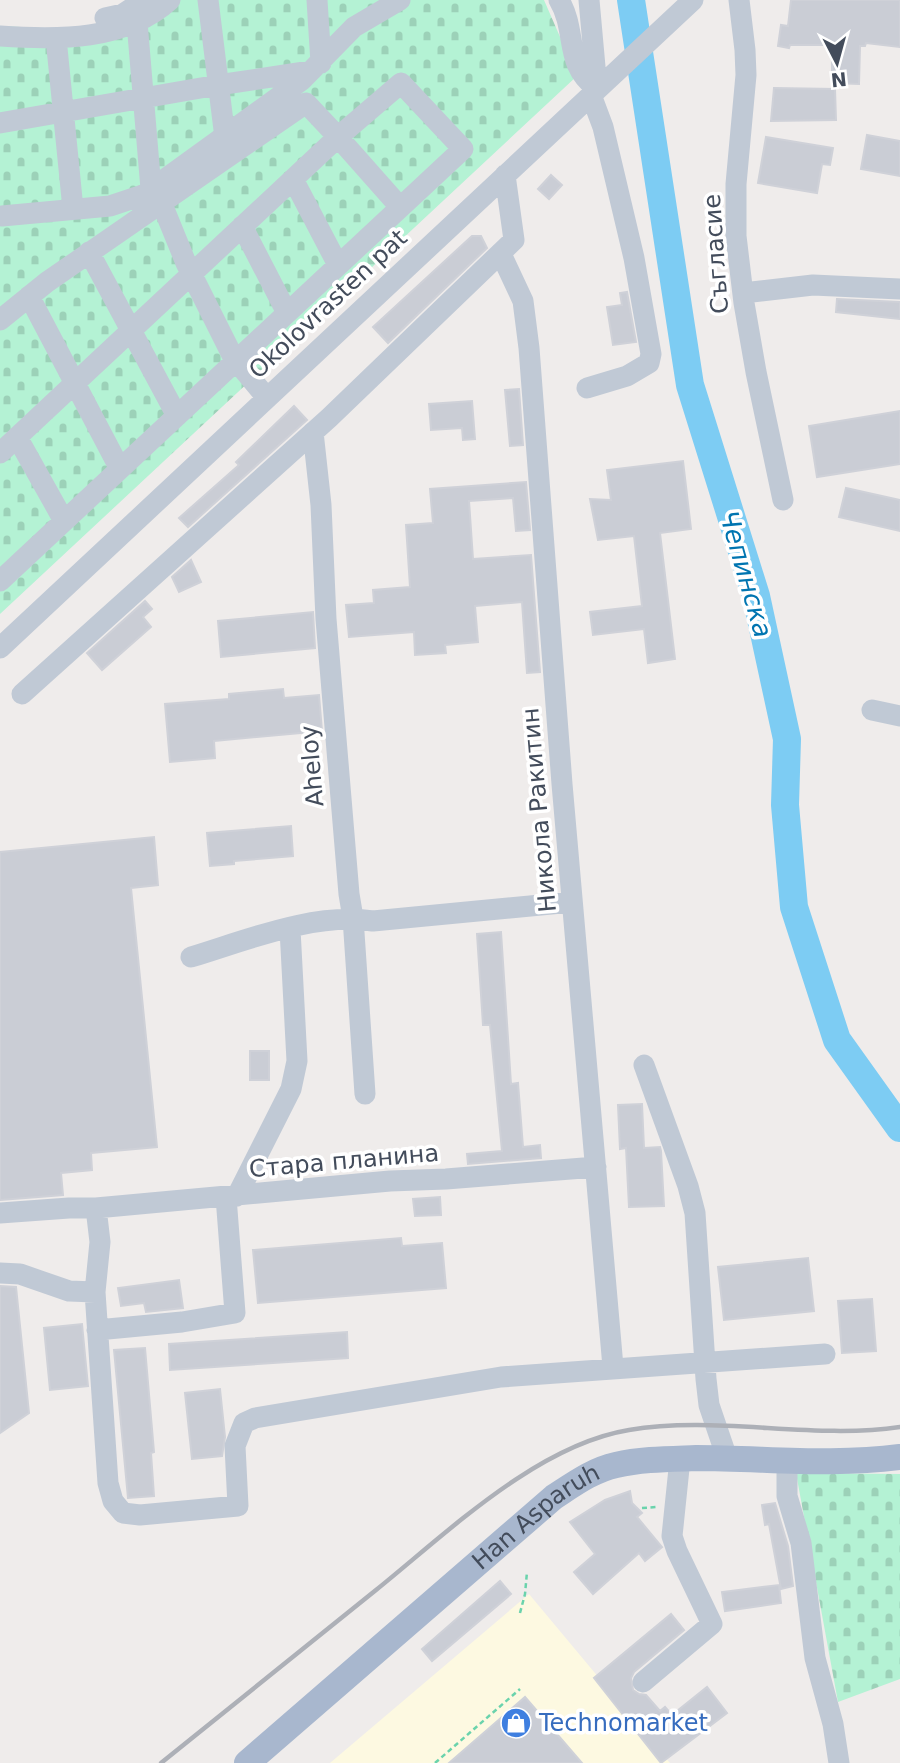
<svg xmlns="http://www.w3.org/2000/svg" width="900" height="1763" viewBox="0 0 900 1763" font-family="'DejaVu Sans',sans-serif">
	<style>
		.commercial { fill: #fdf9e1 }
		.cemetery { fill: url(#cemetery-stones) }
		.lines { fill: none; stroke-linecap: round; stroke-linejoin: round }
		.river { stroke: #7dccf3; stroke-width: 28 }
		.building { fill: #cacdd5; stroke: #cfd1d8; stroke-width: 2 }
		.path { stroke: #6ad3ac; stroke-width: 2.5; stroke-dasharray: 5 3.5; stroke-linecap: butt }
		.minor { stroke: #c0c9d5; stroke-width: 21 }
		.major { stroke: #a8b7ce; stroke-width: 26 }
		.rail { stroke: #adb0b7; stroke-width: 4.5 }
		.labels { text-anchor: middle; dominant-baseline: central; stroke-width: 7; stroke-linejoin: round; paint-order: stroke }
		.street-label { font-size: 24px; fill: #434c5b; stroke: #fff }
		.shop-label { font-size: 24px; fill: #366cbe; stroke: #fff; text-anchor: start }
		.water-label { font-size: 26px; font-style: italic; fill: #0075b1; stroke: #fff }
	</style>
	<defs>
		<pattern id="cemetery-stones" width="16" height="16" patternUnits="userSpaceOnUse" patternTransform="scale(1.75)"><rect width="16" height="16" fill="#b4f2d4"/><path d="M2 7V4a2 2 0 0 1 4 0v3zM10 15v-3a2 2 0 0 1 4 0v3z" fill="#9cd1b8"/></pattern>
	</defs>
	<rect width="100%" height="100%" fill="#efeceb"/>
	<path class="commercial" d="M 529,1594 L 670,1763 L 330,1763 Z"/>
	<path class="cemetery" d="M 165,0 L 544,0 L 577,76 L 0,614 L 0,26 L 62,29 L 101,25 Z
		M 796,1473 L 900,1474 L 900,1679 L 838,1702 Z"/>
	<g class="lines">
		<path class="river" d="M 631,0 L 690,385 L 756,596 L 787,739 L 785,805 L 794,907 L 837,1040 L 900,1128"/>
	</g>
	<path class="building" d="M 791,0 L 900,0 L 900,47 L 866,43 L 865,46 L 860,46 L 859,84 L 832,83 L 832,45 L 790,45 L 789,48 L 778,46 L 781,25 L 788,26 Z
		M 774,88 L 835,89 L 836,120 L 771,121 Z
		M 867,135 L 900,141 L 900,176 L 861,169 Z
		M 766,137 L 833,148 L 830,165 L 822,164 L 817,193 L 758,183 Z
		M 551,175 L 562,185 L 549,199 L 538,189 Z
		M 472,236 L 481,236 L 487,248 L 388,343 L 373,327 Z
		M 627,292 L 636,342 L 613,345 L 607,307 L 622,305 L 620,293 Z
		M 837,299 L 900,302 L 900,319 L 836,312 Z
		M 519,389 L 523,445 L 510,446 L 505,390 Z
		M 472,401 L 475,439 L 463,440 L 462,428 L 431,430 L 429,404 Z
		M 294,406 L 307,420 L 188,527 L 179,518 L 239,465 L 236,462 Z
		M 900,411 L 900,464 L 817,477 L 809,426 Z
		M 683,461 L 691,529 L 660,533 L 675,659 L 648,663 L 644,629 L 593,635 L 590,612 L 642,606 L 634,536 L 598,540 L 590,499 L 611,500 L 607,470 Z
		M 526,482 L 530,530 L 516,531 L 513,498 L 469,501 L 473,559 L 531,555 L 540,672 L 527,673 L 522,602 L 475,606 L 478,642 L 445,645 L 446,653 L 415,655 L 414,632 L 349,637 L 346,605 L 374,603 L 373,590 L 410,587 L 406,525 L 433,523 L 430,489 Z
		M 846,488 L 900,500 L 900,531 L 839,517 Z
		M 191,560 L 201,582 L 179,592 L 172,577 Z
		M 145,601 L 152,609 L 143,617 L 151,627 L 102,670 L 87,653 Z
		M 313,612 L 315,648 L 221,657 L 218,621 Z
		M 283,689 L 284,698 L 319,695 L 322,731 L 214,741 L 215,758 L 170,762 L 165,704 L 229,699 L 229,694 Z
		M 291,826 L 293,856 L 234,861 L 234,864 L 210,866 L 207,833 Z
		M 154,837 L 158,885 L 131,888 L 157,1147 L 91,1153 L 92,1170 L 61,1173 L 63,1195 L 0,1200 L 0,852 Z
		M 501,932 L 511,1084 L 518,1083 L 523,1147 L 540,1145 L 541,1158 L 468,1164 L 467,1154 L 502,1151 L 490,1025 L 483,1025 L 477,934 Z
		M 250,1051 L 269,1051 L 269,1080 L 250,1080 Z
		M 642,1104 L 644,1148 L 660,1147 L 661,1151 L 664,1206 L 629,1207 L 626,1148 L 620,1149 L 618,1105 Z
		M 440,1197 L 441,1215 L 415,1216 L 413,1199 Z
		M 401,1238 L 402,1246 L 442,1243 L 446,1288 L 258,1303 L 253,1250 Z
		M 808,1258 L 814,1311 L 724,1320 L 718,1267 Z
		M 179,1280 L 183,1308 L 146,1312 L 144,1303 L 121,1306 L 118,1288 Z
		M 0,1286 L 16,1287 L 29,1413 L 0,1433 Z
		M 872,1299 L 876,1351 L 842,1353 L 838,1301 Z
		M 82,1324 L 88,1386 L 50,1390 L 44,1328 Z
		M 347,1332 L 348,1358 L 170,1370 L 169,1344 Z
		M 145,1348 L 154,1452 L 151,1453 L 154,1496 L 128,1498 L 114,1350 Z
		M 220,1389 L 225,1437 L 222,1456 L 192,1459 L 185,1393 Z
		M 630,1491 L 632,1503 L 642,1513 L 637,1517 L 662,1547 L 645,1561 L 639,1553 L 593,1594 L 574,1572 L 595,1554 L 570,1522 L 605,1500 Z
		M 775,1503 L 788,1546 L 793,1586 L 781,1589 L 769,1524 L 765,1525 L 762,1505 Z
		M 500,1581 L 511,1594 L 432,1661 L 422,1649 Z
		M 779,1585 L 781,1603 L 725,1611 L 722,1592 Z
		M 671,1614 L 684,1630 L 634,1672 L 631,1678 L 633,1690 L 639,1694 L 646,1695 L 660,1711 L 665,1707 L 672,1715 L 707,1687 L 727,1713 L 661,1763 L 594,1678 Z
		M 525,1697 L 582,1763 L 449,1763 Z"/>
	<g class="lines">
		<path class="path" d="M 642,1508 L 656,1507
			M 520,1613 L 525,1594 L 527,1572
			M 435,1763 L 520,1689"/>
		<path class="minor" d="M 208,0 L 225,138
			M 317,0 L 321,63
			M 559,0 C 578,32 563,64 597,89
			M 589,0 L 597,89
			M 739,0 L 745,50 L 746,75 L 736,184 L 736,236 L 744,303 L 756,372 L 783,500
			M 105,18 L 123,14 L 144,0
			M 137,22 L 151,189 L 164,209 L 186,263 L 233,357 L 267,398
			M 0,36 C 58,40 125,41 170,0
			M 56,38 L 73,209
			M 0,123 L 218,85 L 311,71
			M 293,179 L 338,265
			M 2,216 L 110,206 L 143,195 L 302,80 L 354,27 L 400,0
			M 242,226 L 287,313
			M 89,252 L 177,416
			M 501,254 L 523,301 L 529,348 L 562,784 L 613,1367
			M 743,293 L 813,285 L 900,289
			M 29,296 L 120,469
			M 0,320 L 47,282 L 306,103 L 338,137 L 401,83 L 463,149 L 0,581
			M 587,388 L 627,376 L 649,363 L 651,354 L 634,258 L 603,127 L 591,95
			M 313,432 L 321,505 L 326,619 L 349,894 L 353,918 L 365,1094
			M 17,437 L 64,521
			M 0,453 L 338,137 L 400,207
			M 0,648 L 693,0
			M 22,694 L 329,418 L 514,240 L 505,175
			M 872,710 L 900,716
			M 191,957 C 247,940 315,912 373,921 L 572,902
			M 644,1065 L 688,1186 L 695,1213 L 706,1379 L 709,1405 L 727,1458
			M 237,1196 L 291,1089 L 297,1061 L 290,929
			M 96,1208 L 100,1242 L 95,1292 L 108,1483 L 113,1501 L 123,1513 L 140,1515 L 238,1506 L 235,1446 L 244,1423 L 255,1418 L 501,1377 L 825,1354
			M 0,1213 L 69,1208 L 96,1208 L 390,1181 L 446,1179 L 596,1167
			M 0,1273 L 20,1274 L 69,1291 L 95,1292
			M 97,1330 L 182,1322 L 235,1313 L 226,1197
			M 787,1460 L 787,1496 L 801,1543 L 815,1658 L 833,1724 L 839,1763
			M 643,1682 L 712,1624 L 677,1551 L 672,1536 L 680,1459"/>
		<path class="major" id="s1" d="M 247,1763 L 554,1497 C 574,1484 593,1470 616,1465 C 642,1459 669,1459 696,1458 C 764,1458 832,1466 900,1457"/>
		<path class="rail" d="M 161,1763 C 233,1705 305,1647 376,1590 C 448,1532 537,1445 629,1430 C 716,1415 812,1440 900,1427"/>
	</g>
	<defs>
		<g id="shop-disc" transform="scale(1.575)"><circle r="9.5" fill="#3f7fe0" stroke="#fff"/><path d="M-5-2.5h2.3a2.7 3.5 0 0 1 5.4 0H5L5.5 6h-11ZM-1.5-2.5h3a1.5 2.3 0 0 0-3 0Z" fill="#fff"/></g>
	</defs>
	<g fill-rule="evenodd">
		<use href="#shop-disc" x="516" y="1723"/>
	</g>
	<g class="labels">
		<g class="street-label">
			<text transform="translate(716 254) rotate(-94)">Съгласие</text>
			<text transform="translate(328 304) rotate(-43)">Okolovrasten pat</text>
			<text transform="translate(312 766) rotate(-95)">Aheloy</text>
			<text transform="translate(539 810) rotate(-95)">Никола Ракитин</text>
			<text transform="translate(344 1161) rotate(-5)">Стара планина</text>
			<text stroke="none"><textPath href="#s1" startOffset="380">Han Asparuh</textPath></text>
		</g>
		<g class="shop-label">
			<text x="539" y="1723">Technomarket</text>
		</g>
		<g class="water-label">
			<text transform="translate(746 574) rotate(74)">Чепинска</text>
		</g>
	</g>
	<g transform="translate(837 63) rotate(174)" stroke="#ffffff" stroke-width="5" paint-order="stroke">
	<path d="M0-5L12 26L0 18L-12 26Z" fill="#434c5b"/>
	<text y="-10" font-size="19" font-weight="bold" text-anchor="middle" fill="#434c5b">N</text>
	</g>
</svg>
